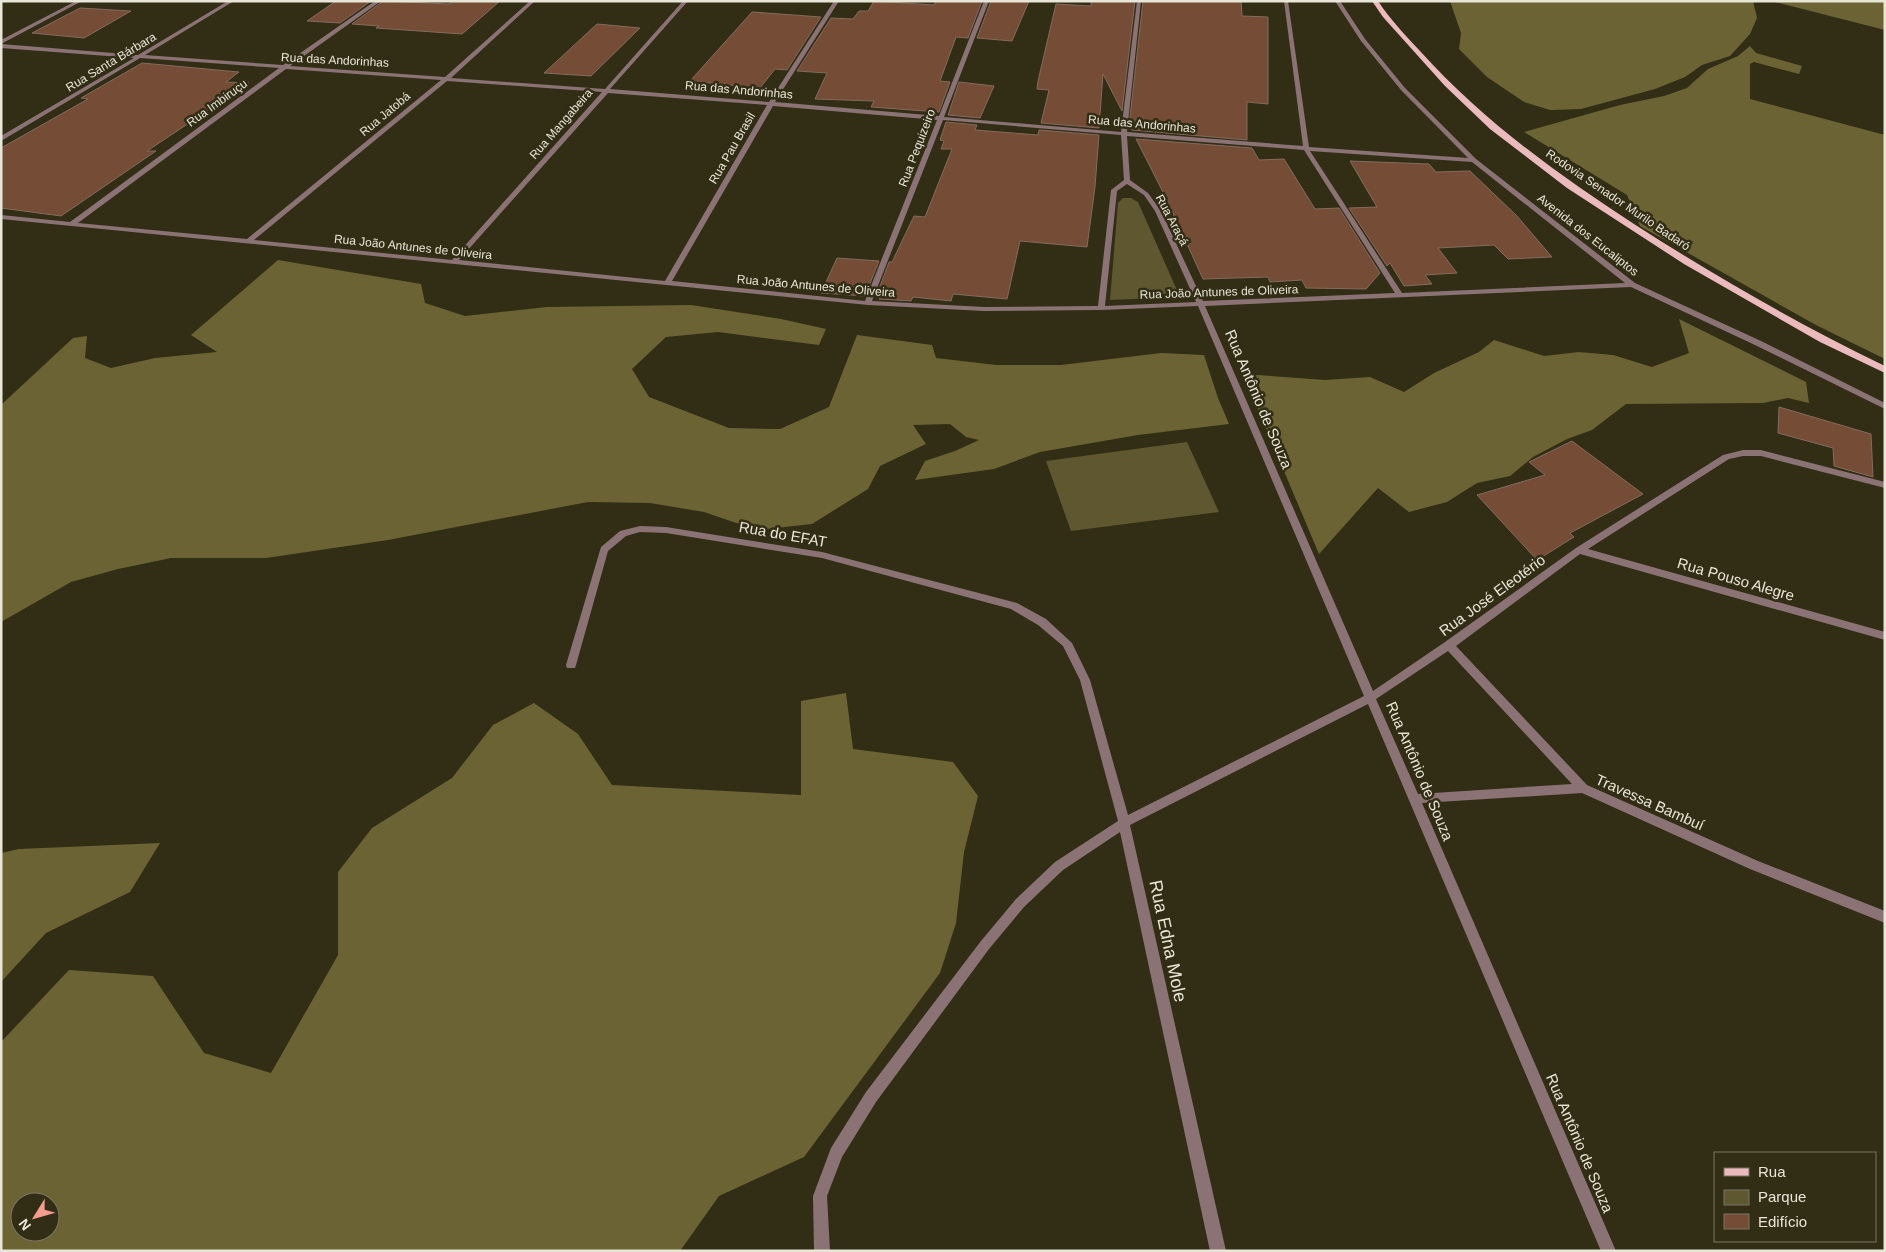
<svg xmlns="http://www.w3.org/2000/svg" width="1886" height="1252" viewBox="0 0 1886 1252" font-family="Arial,sans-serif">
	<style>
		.green { fill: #5f572f }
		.forest { fill: #6c6335; fill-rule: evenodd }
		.building { fill: #754c36; stroke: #856b5e }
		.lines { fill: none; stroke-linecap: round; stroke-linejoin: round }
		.minor { fill: #8b7375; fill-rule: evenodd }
		.primary { fill: #eababd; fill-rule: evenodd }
		.labels { text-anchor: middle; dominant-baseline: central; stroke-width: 5; stroke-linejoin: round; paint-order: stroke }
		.far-street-label { font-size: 12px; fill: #e8e6d7; stroke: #322d15 }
		.street-label { font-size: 15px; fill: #e8e6d7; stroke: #322d15 }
		.near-street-label { font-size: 18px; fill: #e8e6d7; stroke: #322d15 }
	</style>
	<rect width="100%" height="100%" fill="#322d15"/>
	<path class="green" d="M 1123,198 L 1131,198 L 1138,202 L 1180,297 L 1110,300 L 1118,203 Z
		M 1187,442 L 1219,512 L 1071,531 L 1046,461 Z"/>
	<path class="forest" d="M 1450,1 L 1753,1 L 1757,18 L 1750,34 L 1730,56 L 1702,65 L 1685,77 L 1655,89 L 1581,109 L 1550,110 L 1524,102 L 1487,77 L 1459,49 L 1461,33 Z
		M 1771,1 L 1885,1 L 1885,30 Z
		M 1750,46 L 1756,53 L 1802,66 L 1799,74 L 1754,62 L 1750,64 L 1750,99 L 1885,135 L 1885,359 L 1816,325 L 1640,226 L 1627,195 L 1524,132 L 1620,105 L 1664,96 L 1687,88 L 1708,69 L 1738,56 Z
		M 278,260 L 421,284 L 425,303 L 465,316 L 547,307 L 691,305 L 781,319 L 826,329 L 819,345 L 718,332 L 666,337 L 632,369 L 649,397 L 729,428 L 780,429 L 829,407 L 857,335 L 932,345 L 936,358 L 996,365 L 1061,365 L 1161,353 L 1204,355 L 1218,398 L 1229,424 L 1138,435 L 1040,452 L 994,469 L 915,480 L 925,461 L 955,451 L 979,440 L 966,437 L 950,424 L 913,425 L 926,444 L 880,466 L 868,489 L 812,524 L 757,530 L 704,512 L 650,503 L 588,502 L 388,540 L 266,558 L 171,558 L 118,569 L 71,582 L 1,622 L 1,405 L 73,338 L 87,336 L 85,358 L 111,368 L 155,358 L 217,352 L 191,335 Z
		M 1679,319 L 1806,382 L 1809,403 L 1788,398 L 1763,403 L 1626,404 L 1592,430 L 1567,439 L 1533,457 L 1510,476 L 1477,483 L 1447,502 L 1409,512 L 1378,488 L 1319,554 L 1243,374 L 1325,380 L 1370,377 L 1404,392 L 1434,373 L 1479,352 L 1494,340 L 1544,356 L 1579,352 L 1613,355 L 1652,367 L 1689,353 Z
		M 846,693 L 853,749 L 953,762 L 978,796 L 964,852 L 956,923 L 940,973 L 804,1157 L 719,1196 L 680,1251 L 1,1251 L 1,1042 L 69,970 L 153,976 L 204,1053 L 271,1073 L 338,955 L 338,872 L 372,828 L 452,778 L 493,725 L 534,703 L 578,734 L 612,785 L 801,795 L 801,701 ZM 20,1202 L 50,1202 L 50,1232 L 20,1232 Z
		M 160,843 L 130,892 L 46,933 L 1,982 L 1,853 L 19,849 Z"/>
	<path class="building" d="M 336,1 L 371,1 L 340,23 L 307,21 Z
		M 383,1 L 449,4 L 453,1 L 500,1 L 462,34 L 376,28 L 379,26 L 352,24 Z
		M 874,1 L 934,5 L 936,1 L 982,1 L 968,38 L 956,37 L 940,81 L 950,82 L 939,112 L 871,107 L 874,101 L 815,99 L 827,73 L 797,71 L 831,18 L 853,19 L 859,11 L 868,11 Z
		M 991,1 L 1029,1 L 1012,41 L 977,38 Z
		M 1091,1 L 1135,1 L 1122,111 L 1103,74 L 1099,128 L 1041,123 L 1049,90 L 1037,89 L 1038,81 L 1056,4 L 1091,6 Z
		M 1143,1 L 1241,1 L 1242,16 L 1268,17 L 1268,104 L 1247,102 L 1247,140 L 1132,130 L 1129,126 Z
		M 80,8 L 131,11 L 84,38 L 32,33 Z
		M 752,12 L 821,17 L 787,70 L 775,69 L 760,88 L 690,81 Z
		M 597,24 L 640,28 L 591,76 L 544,73 Z
		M 142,63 L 239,72 L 226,82 L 249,83 L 147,151 L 156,151 L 61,216 L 1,208 L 1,148 L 88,99 L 81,98 Z
		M 959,82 L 994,86 L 980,118 L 948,115 Z
		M 946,122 L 977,125 L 975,130 L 1038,135 L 1039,130 L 1099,135 L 1095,187 L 1087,247 L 1020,241 L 1007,299 L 953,294 L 951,301 L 913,297 L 911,301 L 879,299 L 880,297 L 876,297 L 889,262 L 892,262 L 914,216 L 925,217 L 952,149 L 941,149 L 944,141 L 940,140 Z
		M 1136,139 L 1252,148 L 1259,160 L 1284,159 L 1315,209 L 1339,208 L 1380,273 L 1366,289 L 1306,288 L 1302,280 L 1270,282 L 1268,277 L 1203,279 L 1167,200 Z
		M 1350,161 L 1429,164 L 1436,172 L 1470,171 L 1517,216 L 1552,257 L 1508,259 L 1494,245 L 1438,248 L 1457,273 L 1425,275 L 1432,284 L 1404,286 L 1390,263 L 1387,266 L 1349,208 L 1377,207 Z
		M 837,258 L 879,261 L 865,296 L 821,293 Z
		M 1779,407 L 1871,434 L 1873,477 L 1834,466 L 1833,448 L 1778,433 Z
		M 1572,441 L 1643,494 L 1570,533 L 1574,537 L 1537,560 L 1477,495 L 1545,475 L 1529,462 Z"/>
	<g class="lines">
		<path class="minor" d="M 76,1 L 82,1 L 1,44 L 1,40 Z
			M 228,1 L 234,1 L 145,55 L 283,65 L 375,1 L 381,1 L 290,66 L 445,77 L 530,1 L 535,1 L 451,78 L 605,89 L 683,1 L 688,1 L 610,89 L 769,102 L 834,1 L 839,1 L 775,102 L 939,116 L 984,1 L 989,1 L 944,117 L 1121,132 L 1137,1 L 1141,1 L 1127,132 L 1303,146 L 1284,1 L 1288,1 L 1309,147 L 1468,158 L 1401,90 L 1361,41 L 1335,1 L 1340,1 L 1365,39 L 1405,88 L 1476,159 L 1635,283 L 1761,341 L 1885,403 L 1885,409 L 1755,345 L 1631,287 L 1205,306 L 1373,691 L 1445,642 L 1576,548 L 1723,455 L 1743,450 L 1761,450 L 1885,482 L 1885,488 L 1761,456 L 1743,456 L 1729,459 L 1588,549 L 1885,632 L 1885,640 L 1580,554 L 1456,646 L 1587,785 L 1758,861 L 1885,911 L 1885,923 L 1750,869 L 1582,793 L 1422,803 L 1616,1251 L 1601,1251 L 1368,704 L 1130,825 L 1226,1251 L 1210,1251 L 1120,832 L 1063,870 L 1024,907 L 989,949 L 876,1102 L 842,1157 L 827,1196 L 830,1251 L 814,1251 L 813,1196 L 831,1148 L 866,1092 L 981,941 L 1016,899 L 1055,862 L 1118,821 L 1080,680 L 1063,646 L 1038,625 L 1011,609 L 822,558 L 666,533 L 640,532 L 626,536 L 608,551 L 576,665 L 575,668 L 567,668 L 566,665 L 601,547 L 620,531 L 640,526 L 666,527 L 822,552 L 1017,603 L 1046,619 L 1072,643 L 1090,680 L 1128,815 L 1364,696 L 1198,306 L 1101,310 L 984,311 L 868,305 L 1,219 L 1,215 L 70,222 L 279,68 L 140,58 L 1,141 L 1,136 L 134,58 L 1,48 L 1,44 L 138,55 ZM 286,69 L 441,80 L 247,239 L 78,223 ZM 447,81 L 602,92 L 452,260 L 254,240 ZM 608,93 L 767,105 L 665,281 L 459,260 ZM 773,106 L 937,120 L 865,301 L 672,281 ZM 943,120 L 1121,135 L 1124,180 L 1111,190 L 1098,306 L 984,307 L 872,301 ZM 1127,136 L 1304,150 L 1395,293 L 1203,301 L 1161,211 L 1148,193 L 1130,180 ZM 1310,151 L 1472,162 L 1625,283 L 1402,293 ZM 1127,184 L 1144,195 L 1155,211 L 1196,302 L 1105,306 L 1117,191 ZM 1448,651 L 1572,784 L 1418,794 L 1376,699 Z"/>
		<path class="primary" d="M 1372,1 L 1378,1 C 1390,19 1405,35 1420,51 C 1482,120 1556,173 1634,224 C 1715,276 1798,324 1885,366 L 1885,373 L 1820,342 L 1684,264 L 1567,188 L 1490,129 L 1445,86 L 1383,17 Z"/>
	</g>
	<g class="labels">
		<g class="far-street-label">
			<text transform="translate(335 60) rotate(3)">Rua das Andorinhas</text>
			<text transform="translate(111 62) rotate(-31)">Rua Santa Bárbara</text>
			<text transform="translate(739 90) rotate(5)">Rua das Andorinhas</text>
			<text transform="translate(217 103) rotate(-36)">Rua Imbiruçu</text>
			<text transform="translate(385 114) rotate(-40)">Rua Jatobá</text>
			<text transform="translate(561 124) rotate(-49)">Rua Mangabeira</text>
			<text transform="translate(1142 124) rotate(5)">Rua das Andorinhas</text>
			<text transform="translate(732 148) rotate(-60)">Rua Pau Brasil</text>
			<text transform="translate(917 148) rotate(-69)">Rua Pequizeiro</text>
			<text transform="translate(1618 200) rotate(34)">Rodovia Senador Murilo Badaró</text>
			<text transform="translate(1172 220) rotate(62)">Rua Araçá</text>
			<text transform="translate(1588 235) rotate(38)">Avenida dos Eucaliptos</text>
			<text transform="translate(413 247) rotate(6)">Rua João Antunes de Oliveira</text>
			<text transform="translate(816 286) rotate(5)">Rua João Antunes de Oliveira</text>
			<text transform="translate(1219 292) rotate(-2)">Rua João Antunes de Oliveira</text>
		</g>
		<g class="street-label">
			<text transform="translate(1259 399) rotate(67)">Rua Antônio de Souza</text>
			<text transform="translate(783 534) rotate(10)">Rua do EFAT</text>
			<text transform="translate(1736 579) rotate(16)">Rua Pouso Alegre</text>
			<text transform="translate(1492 595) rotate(-36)">Rua José Eleotério</text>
			<text transform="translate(1420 771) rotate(67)">Rua Antônio de Souza</text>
			<text transform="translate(1650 802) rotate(24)">Travessa Bambuí</text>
			<text transform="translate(1580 1143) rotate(67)">Rua Antônio de Souza</text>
		</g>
		<g class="near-street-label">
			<text transform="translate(1168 941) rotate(78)">Rua Edna Mole</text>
		</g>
	</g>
	<rect width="1886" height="1252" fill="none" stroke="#e8e6d7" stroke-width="5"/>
	<rect x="1714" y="1152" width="162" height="90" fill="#322d15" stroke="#7b7763"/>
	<rect x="1724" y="1168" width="25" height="8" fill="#eababd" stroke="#7b7763"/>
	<text x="1758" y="1177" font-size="15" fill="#e8e6d7">Rua</text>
	<rect x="1724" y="1190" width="25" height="15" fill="#5f572f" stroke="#7b7763"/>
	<text x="1758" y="1202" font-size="15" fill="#e8e6d7">Parque</text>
	<rect x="1724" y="1214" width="25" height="15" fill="#754c36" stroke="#7b7763"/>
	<text x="1758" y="1227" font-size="15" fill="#e8e6d7">Edifício</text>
	<g transform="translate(35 1217) rotate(233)"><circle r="24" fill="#322d15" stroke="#7b7763"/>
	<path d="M0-4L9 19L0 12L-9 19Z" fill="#f59d8e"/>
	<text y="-8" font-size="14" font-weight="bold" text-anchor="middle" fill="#e8e6d7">N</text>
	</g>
</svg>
